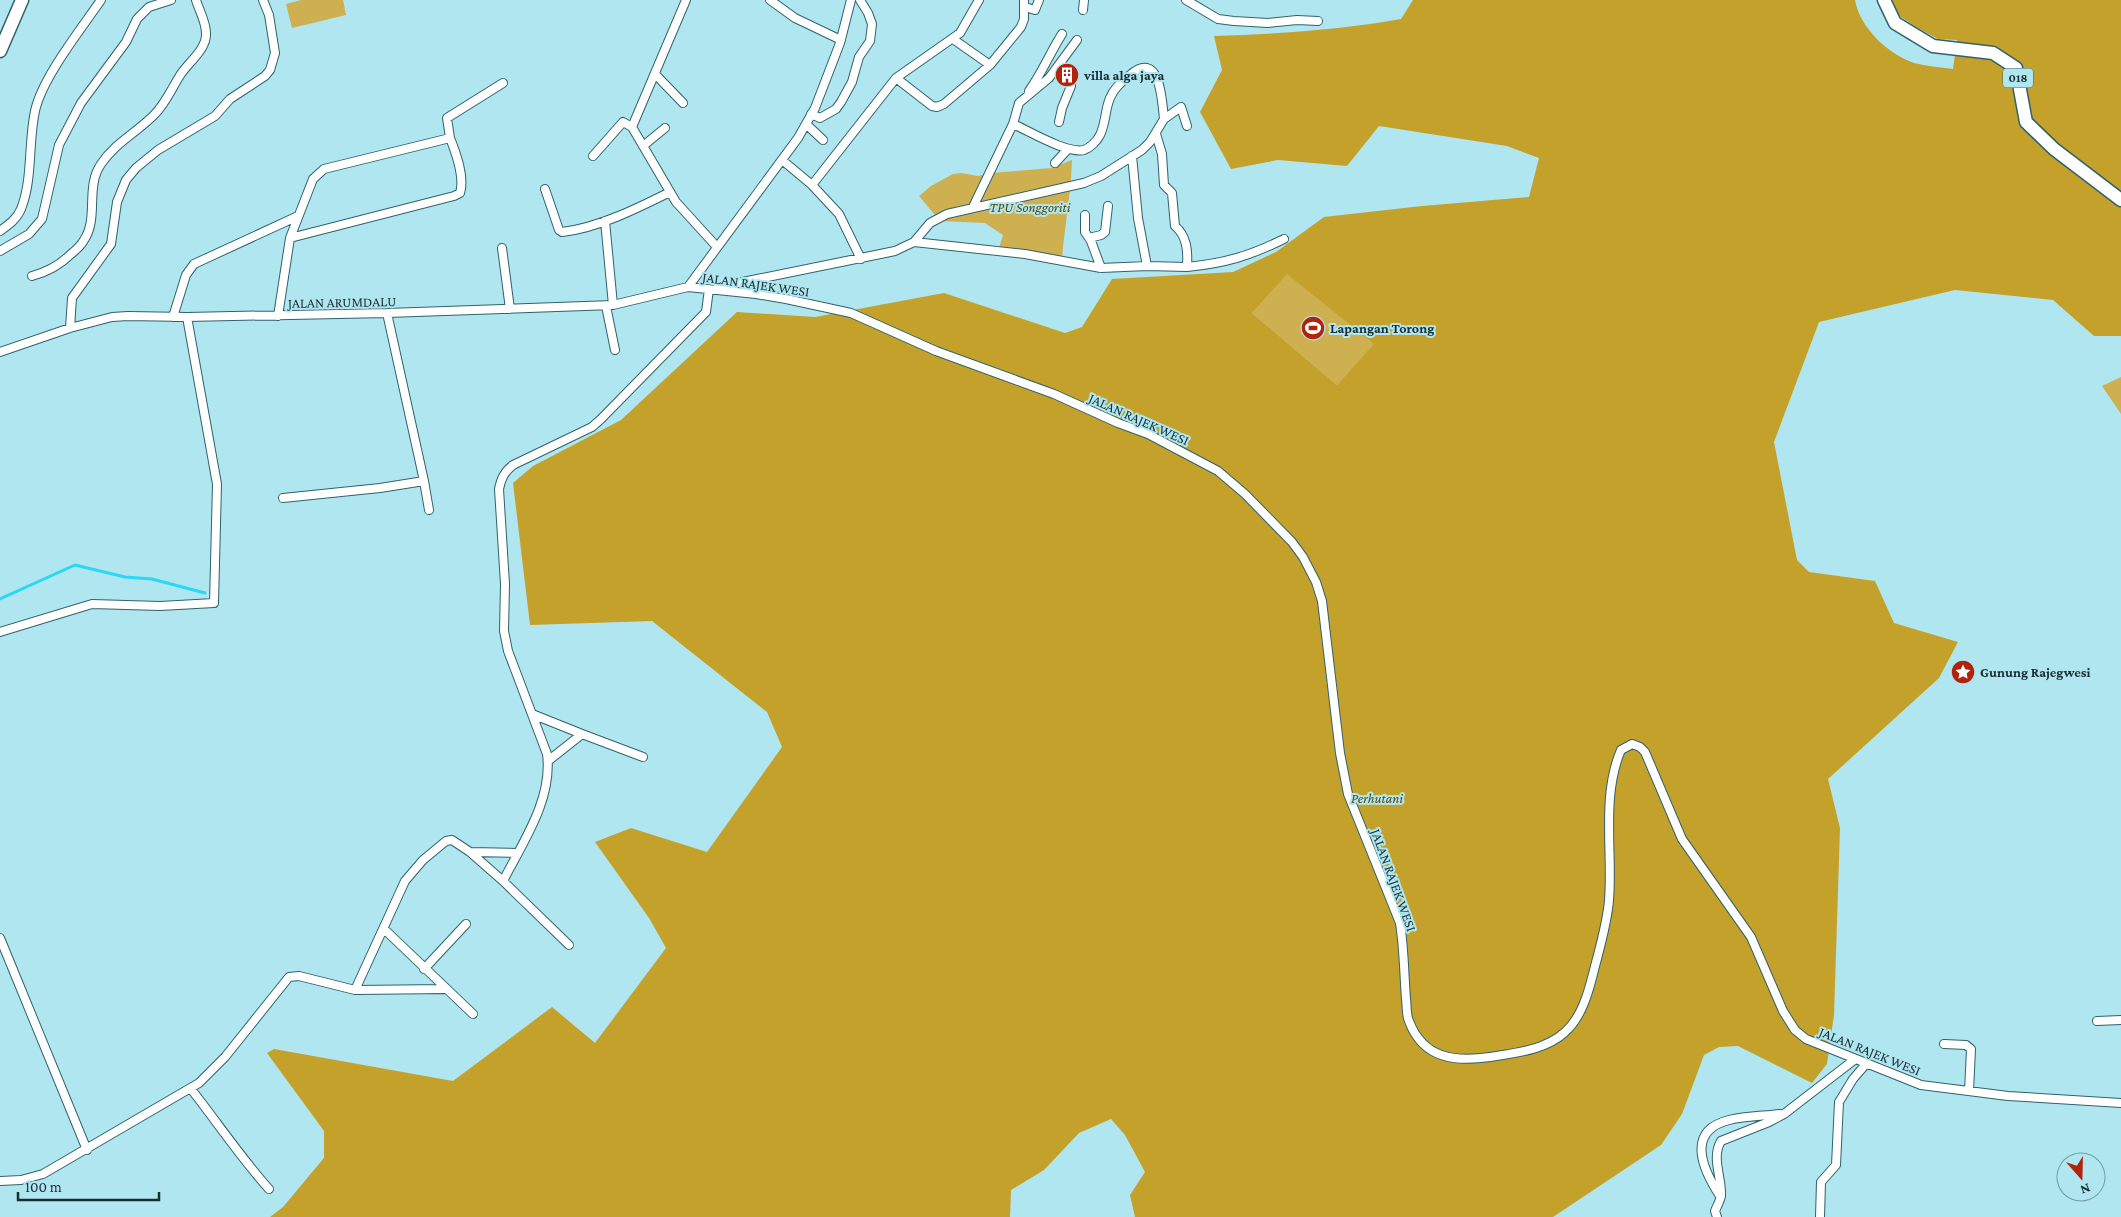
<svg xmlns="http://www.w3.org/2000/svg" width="2121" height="1217" viewBox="0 0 2121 1217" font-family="'Crimson Pro',serif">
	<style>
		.green { fill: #cfb050 }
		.forest { fill: #c4a12b; fill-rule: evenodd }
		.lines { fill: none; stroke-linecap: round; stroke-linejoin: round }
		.stream { stroke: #2ad8f3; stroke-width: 3 }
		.street-casing { stroke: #2f626c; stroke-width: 10 }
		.primary-casing { stroke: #2f626c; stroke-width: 15 }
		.street { stroke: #fff; stroke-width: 8 }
		.primary { stroke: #fff; stroke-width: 12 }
		.labels { text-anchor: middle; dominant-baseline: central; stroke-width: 4; stroke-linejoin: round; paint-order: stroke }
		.shield { fill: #b0e6f0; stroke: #46656c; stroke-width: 1 }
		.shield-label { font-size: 12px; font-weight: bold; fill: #192e33 }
		.poi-label { font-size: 14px; font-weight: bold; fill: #192e33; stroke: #b0e6f0; text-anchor: start }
		.park-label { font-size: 14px; font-style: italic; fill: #594707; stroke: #b0e6f0 }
		.street-label { font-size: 14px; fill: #192e33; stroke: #b0e6f0 }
	</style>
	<rect width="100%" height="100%" fill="#b0e6f0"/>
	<path class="green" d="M 301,0 L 343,0 L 346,15 L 292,28 L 286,4 Z
		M 1072,160 C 1071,194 1065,224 1062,258 L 999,248 L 1003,235 L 985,223 L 940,221 L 919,196 L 931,186 L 953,174 L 961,173 L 978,176 L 991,173 L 1051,168 Z
		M 1287,273 L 1375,344 L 1337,385 L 1252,313 Z
		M 2121,377 L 2121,414 L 2102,386 Z"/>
	<path class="forest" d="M 1413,0 L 1855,0 C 1860,28 1888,54 1914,63 C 1926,66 1940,67 1953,69 L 1957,40 L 1938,39 L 1916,27 L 1898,15 L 1891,0 L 2121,0 L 2121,336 L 2094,336 L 2053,300 L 1955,290 L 1819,322 L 1774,442 L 1797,560 L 1809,572 L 1875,581 L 1894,623 L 1958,642 L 1939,678 L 1828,779 L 1840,828 L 1834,1015 L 1827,1064 L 1812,1083 L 1738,1046 L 1719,1047 L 1704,1055 L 1682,1114 L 1661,1145 L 1553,1217 L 1135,1217 L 1130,1195 L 1145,1172 L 1125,1135 L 1111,1119 L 1079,1133 L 1044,1170 L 1011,1190 L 1010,1217 L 270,1217 L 283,1207 L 324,1158 L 324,1131 L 267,1053 L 274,1049 L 453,1081 L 552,1007 L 595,1043 L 666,948 L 649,918 L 595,842 L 631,828 L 707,852 L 782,747 L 767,712 L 652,621 L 530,625 L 513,483 L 533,466 L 621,420 L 737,312 L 815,317 L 944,293 L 1065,333 L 1082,327 L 1112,279 L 1233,272 L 1276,252 L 1324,217 L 1422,206 L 1529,197 L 1539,158 L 1507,146 L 1379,126 L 1347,166 L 1278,160 L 1231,169 L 1200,112 L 1222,70 L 1214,36 C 1277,34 1339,30 1401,19 ZM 1287,274 L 1374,344 L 1337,385 L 1252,313 Z"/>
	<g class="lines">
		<path class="stream" d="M 0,599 L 75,565 L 125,577 L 152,579 L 205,593"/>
		<g class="street-casing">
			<path id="street" d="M 686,0 L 632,127 L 676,202 L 717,247
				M 770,0 L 795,18 L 841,40
				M 1186,0 L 1218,19 L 1234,21 L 1268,23 L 1297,20 L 1318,21
				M 1025,7 L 1035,10 L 1039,0
				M 1083,10 L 1084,0
				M 953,39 L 990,65
				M 1056,70 L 1071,86 L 1062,108 L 1059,122
				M 655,74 L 683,103
				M 896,78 L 932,106 L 937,107 L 944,104 L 990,65 L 1021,27 L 1024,19 L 1024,0
				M 1029,91 C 1042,73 1050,53 1062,34
				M 811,114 L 820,118 L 836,109 L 841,102 L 852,82 L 859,57 L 870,41 L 872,24 L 868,13 L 860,0
				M 1164,119 L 1181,107 L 1187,126
				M 806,124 L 823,140
				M 450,138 L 447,118 L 503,83
				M 643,146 L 665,128
				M 593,156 L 623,122 L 632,127
				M 1132,156 L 1138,218 L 1147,266
				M 782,160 L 812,185 L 839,214 L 861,259
				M 1055,163 L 1068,149
				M 812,185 L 896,78 L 960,33 L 979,0
				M 545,189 L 559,230 L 562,232 C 598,228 638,208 670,192
				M 973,207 L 1013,124 L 1019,103 L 1049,78 L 1077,40
				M 1085,215 L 1085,232 L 1091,241 L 1101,268
				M 605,221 L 613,305
				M 0,231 C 8,225 17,219 21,209 C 33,179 28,143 35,111 C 42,78 81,29 101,0
				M 1089,238 L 1101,235 L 1105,232 L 1108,206
				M 914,242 L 930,223 L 947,214 L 1084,183 L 1101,176 L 1142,150 L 1150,142 L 1164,119 C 1162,100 1160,49 1130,75 C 1122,81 1114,88 1110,98 C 1105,109 1106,123 1100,135 C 1097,141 1090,148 1084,150 C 1067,154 1029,131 1013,124
				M 502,248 L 510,309
				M 0,251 L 29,234 L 42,219 L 59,145 L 81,103 L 126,42 L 137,19 L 149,7 L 171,0
				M 1187,267 C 1226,263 1249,256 1284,239
				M 32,276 C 47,272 60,265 71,254 C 76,250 81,246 84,240 C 99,218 85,187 101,164 C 115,143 136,133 154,115 C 165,104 171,90 179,77 C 187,63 207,50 206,33 C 206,22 199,10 196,0
				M 688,287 L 798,138 L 815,108 L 840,43 L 851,0
				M 718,287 L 895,251 L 914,242 L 1025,254 L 1101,268 L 1147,266 L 1187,267 C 1188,251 1187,236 1175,226 L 1172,193 L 1164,185 L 1162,154 L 1156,134
				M 606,306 L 615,350
				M 278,316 L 290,238 L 454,196 L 460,193 C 465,177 456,153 450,138 L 324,169 L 313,179 L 290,238
				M 173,317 L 186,275 L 194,264 L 298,216
				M 70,328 L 72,298 L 111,244 L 117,202 L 126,180 L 136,168 L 158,150 L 215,116 L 230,99 L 265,76 L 270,70 L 275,53 L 269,15 L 263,0
				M 0,352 L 70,328 L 112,317 L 128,316 L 187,317 L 387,313 L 613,305 L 688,287 L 756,294 L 786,299 L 851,313 L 936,351 L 1054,394 L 1118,423 L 1148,434 L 1218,471 L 1245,494 L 1292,542 L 1303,557 L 1316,582 L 1322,601 L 1340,753 L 1348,794 L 1400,923 C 1404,948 1404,973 1406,999 C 1407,1006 1406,1015 1409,1021 C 1423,1059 1455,1062 1490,1057 C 1515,1053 1546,1050 1565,1032 C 1581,1018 1588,994 1593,974 C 1599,950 1607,925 1609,900 C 1613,852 1601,796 1621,750 L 1632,744 L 1640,747 L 1645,752 L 1682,839 L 1751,937 L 1783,1011 L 1795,1030 L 1806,1039 L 1921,1085 L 2008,1096 L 2121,1103
				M 424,481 L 429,510
				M 283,498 L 380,488 L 424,481 L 387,313
				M 0,632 L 92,604 L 160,606 L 214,603 L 217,484 L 187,317
				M 532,714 L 582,734 L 548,761
				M 582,734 L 643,757
				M 470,852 L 517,853
				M 503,881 C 523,842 553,799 547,754 L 508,651 L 504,631 L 505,584 L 499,489 C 501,479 504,472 513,465 L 592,427 L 601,419 L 706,312 L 709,289
				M 384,929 L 473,1014
				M 0,938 L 87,1150
				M 424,969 L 466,924
				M 355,990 L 445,989
				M 2097,1021 L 2121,1020
				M 1944,1044 L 1966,1045 L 1971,1049 L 1969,1091
				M 191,1089 C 217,1122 241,1158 269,1189
				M 0,1181 L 21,1180 L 43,1174 L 199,1083 L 225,1057 L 289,977 L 299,976 L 355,990 L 405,881 L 423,860 L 446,841 L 452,840 L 470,852 L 503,881 L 569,945
				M 1720,1196 C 1703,1170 1685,1131 1729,1120 C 1745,1116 1764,1116 1780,1114
				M 1717,1217 L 1715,1211 C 1717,1206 1720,1201 1721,1196 C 1722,1177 1711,1158 1721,1141 L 1769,1122 L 1784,1114 L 1854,1060
				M 1820,1217 L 1821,1182 L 1836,1165 L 1839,1102 L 1853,1079 L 1866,1064"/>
		</g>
		<g class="primary-casing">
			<path id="primary" d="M 1884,0 L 1895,23 L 1933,46 L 1993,53 L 2016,68 L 2026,122 L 2054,149 L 2121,200
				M 0,51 L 22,0"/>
		</g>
		<use href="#street" class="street"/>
		<use href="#primary" class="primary"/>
	</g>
	<defs>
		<g id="building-disc" transform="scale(1.25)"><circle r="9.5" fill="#b1230d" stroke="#b0e6f0"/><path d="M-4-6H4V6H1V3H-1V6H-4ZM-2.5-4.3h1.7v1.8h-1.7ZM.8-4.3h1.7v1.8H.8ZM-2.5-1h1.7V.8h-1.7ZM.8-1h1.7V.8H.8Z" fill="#fff"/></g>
		<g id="stadium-disc" transform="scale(1.25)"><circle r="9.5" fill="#b1230d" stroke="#b0e6f0"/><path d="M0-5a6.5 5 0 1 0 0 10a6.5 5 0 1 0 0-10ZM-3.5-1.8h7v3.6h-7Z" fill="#fff"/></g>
		<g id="sight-disc" transform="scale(1.25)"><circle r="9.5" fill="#b1230d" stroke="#b0e6f0"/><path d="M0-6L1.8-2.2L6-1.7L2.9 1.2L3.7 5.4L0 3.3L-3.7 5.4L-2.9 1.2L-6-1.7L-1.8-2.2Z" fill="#fff"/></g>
	</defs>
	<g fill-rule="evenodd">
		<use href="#building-disc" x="1067" y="75"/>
		<use href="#stadium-disc" x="1313" y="328"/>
		<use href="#sight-disc" x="1963" y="672"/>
	</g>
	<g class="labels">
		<rect class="shield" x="2003" y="68.5" width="30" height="19" rx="4"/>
		<g class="shield-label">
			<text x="2018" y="78">018</text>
		</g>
		<g class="poi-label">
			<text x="1084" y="75">villa alga jaya</text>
			<text x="1330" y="328">Lapangan Torong</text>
			<text x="1980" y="672">Gunung Rajegwesi</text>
		</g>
		<g class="park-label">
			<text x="1030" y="207">TPU Songgoriti</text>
			<text x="1377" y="798">Perhutani</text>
		</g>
		<g class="street-label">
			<text transform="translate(756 284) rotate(8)">JALAN RAJEK WESI</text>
			<text transform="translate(342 302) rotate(-1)">JALAN ARUMDALU</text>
			<text transform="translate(1139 419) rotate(24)">JALAN RAJEK WESI</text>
			<text transform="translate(1394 880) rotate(70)">JALAN RAJEK WESI</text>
			<text transform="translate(1870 1051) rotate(22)">JALAN RAJEK WESI</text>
		</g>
	</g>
	<g transform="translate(2081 1177) rotate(160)"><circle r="24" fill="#b0e6f0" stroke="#749ca4"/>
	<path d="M0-4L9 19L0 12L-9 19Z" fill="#b1230d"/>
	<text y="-8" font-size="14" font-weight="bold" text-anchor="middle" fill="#192e33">N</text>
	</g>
	<path d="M18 1192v8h141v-8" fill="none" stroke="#192e33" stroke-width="2.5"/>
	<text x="25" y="1192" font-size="15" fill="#192e33" stroke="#b0e6f0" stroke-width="4" paint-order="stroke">100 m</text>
</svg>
